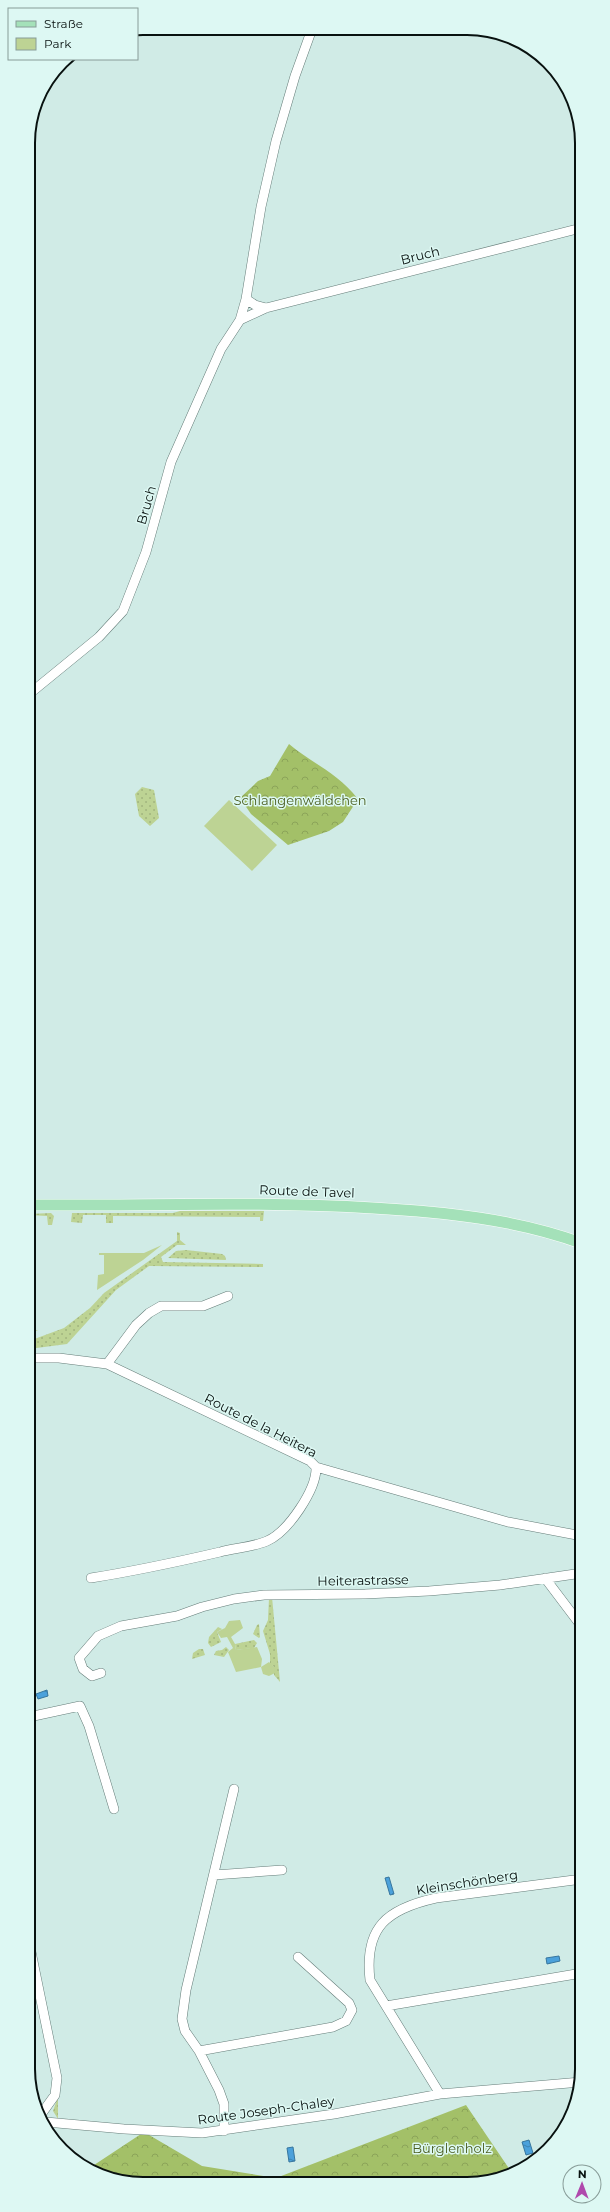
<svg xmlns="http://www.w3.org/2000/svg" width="610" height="2212" viewBox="0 0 610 2212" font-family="Montserrat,sans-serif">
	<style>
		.grass { fill: url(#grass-dots) }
		.forest { fill: url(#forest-crowns) }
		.park { fill: #bdd394 }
		.water { fill: url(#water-ripples); stroke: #37769e }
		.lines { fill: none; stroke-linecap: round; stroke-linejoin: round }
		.minor-casing { stroke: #657d79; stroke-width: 10 }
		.major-casing { stroke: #fff; stroke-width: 12 }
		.minor { stroke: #fff; stroke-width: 9 }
		.major { stroke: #a4e1b9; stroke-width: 11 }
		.labels { text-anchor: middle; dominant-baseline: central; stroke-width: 3; stroke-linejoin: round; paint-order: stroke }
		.street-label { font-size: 13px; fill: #08110f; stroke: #ddf8f3 }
		.park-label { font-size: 13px; fill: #4b5e20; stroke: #ddf8f3 }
		.rim { fill: none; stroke: #08110f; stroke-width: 2 }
	</style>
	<defs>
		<pattern id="grass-dots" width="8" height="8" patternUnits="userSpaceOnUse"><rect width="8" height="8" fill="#bdd394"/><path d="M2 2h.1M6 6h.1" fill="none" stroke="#a1b47e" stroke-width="1.8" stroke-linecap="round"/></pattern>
		<pattern id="forest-crowns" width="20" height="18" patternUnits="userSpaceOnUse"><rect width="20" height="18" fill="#a3c068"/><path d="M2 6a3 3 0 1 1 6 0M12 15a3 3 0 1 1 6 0" fill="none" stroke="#8ba459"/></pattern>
		<pattern id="water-ripples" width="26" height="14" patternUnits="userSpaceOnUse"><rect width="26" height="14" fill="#4ba1db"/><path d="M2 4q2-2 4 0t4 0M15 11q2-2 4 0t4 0" fill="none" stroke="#3c82b0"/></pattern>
	</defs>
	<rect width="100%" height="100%" fill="#d0ebe6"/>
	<path class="grass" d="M 142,787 L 154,790 L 159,818 L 150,826 L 139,816 L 135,794 Z
		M 180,1211 L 264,1211 L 263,1221 L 260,1221 L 260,1217 L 113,1216 L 113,1223 L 106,1223 L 106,1215 L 83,1215 L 82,1223 L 71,1222 L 72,1213 L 173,1213 Z
		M 51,1213 L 54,1216 L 52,1225 L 48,1225 L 47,1216 L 29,1215 L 29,1214 Z
		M 177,1232 L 180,1233 L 180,1240 L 186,1245 L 177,1245 L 161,1257 L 163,1262 L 263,1264 L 263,1267 L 149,1266 L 116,1290 L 67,1344 L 29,1349 L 29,1341 L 64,1328 L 90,1308 L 104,1293 L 177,1241 Z
		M 186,1250 L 222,1254 L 225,1256 L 226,1260 L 168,1258 L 176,1251 Z
		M 36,1299 L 36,1309 L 31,1310 L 31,1330 L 38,1330 L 29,1334 L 29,1302 Z
		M 272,1597 L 280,1682 L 274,1675 L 274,1667 L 270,1664 L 270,1654 L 263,1631 L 268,1620 L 269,1598 Z
		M 259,1624 L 260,1637 L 259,1638 L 253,1634 L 257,1625 Z
		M 218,1627 L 222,1629 L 217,1632 L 221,1642 L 211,1647 L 208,1643 L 209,1637 Z
		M 254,1640 L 257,1643 L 254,1648 L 236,1650 L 235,1644 Z
		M 226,1647 L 229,1650 L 224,1657 L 214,1655 L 216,1651 L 222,1650 Z
		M 199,1649 L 203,1649 L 205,1655 L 192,1659 L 193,1653 Z
		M 58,2097 L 58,2119 L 53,2111 Z"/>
	<path class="forest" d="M 289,744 C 314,765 337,772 358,799 L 343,822 L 329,831 L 288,845 L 251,814 L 240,798 L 258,781 L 270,776 Z
		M 466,2105 L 512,2173 L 482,2183 L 120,2182 L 88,2169 L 144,2132 L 202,2166 L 276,2178 Z"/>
	<path class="park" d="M 229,800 L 277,845 L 252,871 L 204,826 Z
		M 162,1245 L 143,1260 L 97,1290 L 98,1275 L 104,1274 L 104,1255 L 99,1255 L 99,1253 L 144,1253 Z
		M 240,1620 L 243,1628 L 231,1637 L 235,1644 L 236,1650 L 257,1647 L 262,1659 L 261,1667 L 269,1662 L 274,1667 L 275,1673 L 269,1676 L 263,1674 L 261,1667 L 236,1672 L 228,1652 L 233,1648 L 227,1637 L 221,1638 L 217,1632 L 225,1628 L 229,1621 Z"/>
	<path class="water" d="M 47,1690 L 48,1696 L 38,1699 L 36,1694 Z
		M 389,1877 L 394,1894 L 390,1895 L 385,1878 Z
		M 559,1956 L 560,1961 L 547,1964 L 546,1958 Z
		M 529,2140 L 533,2153 L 526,2155 L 522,2142 Z
		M 293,2147 L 295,2161 L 289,2162 L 287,2148 Z"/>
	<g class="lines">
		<g class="minor-casing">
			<path id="minor" d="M 246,299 L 255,305 L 266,308
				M 240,320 L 246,299 L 261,207 L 276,141 L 295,76 L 312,29
				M 28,695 L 99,637 L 123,611 L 146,552 L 171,462 L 221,349 L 240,320 L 266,308 L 581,228
				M 29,1358 L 59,1358 L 107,1364 L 310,1461 L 316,1467 C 317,1489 288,1532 267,1541 C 253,1547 235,1548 220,1552 C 177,1562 135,1571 91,1578
				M 107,1364 L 136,1325 L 149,1313 L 161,1306 L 203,1306 L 228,1296
				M 316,1467 L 508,1522 L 582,1536
				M 545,1578 L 582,1627
				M 101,1673 L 92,1676 L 83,1669 L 79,1658 L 98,1636 L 121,1626 L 177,1616 L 202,1607 L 234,1599 L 264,1595 L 365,1594 L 429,1591 L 500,1585 L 582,1573
				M 29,1717 L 80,1706 L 89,1726 L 114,1809
				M 214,1875 L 282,1870
				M 29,1942 L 57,2078 L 55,2095 L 42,2113
				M 386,2006 L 582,1973
				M 199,2051 L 333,2027 L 346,2021 L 352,2010 L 349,2003 L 298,1957
				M 440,2094 L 370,1980 C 364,1927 387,1909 436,1898 L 582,1879
				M 46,2122 L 124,2129 L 202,2133 L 334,2114 L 440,2094 L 581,2082
				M 224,2131 L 224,2104 L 219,2090 L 199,2051 L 185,2031 L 182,2019 L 186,1990 L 234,1789"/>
		</g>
		<g class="major-casing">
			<path id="major" d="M 29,1205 C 144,1206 259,1201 373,1208 C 444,1212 515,1219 581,1243"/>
		</g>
		<use href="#minor" class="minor"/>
		<use href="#major" class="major"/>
	</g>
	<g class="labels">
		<g class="street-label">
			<text transform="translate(420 255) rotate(-14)">Bruch</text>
			<text transform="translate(146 505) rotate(-74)">Bruch</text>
			<text transform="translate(307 1191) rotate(2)">Route de Tavel</text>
			<text transform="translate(261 1425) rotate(27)">Route de la Heitera</text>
			<text transform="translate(363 1580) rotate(-1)">Heiterastrasse</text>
			<text transform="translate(467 1882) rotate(-9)">Kleinschönberg</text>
			<text transform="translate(266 2110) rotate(-8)">Route Joseph-Chaley</text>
		</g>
		<g class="park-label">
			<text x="300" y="800">Schlangenwäldchen</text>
			<text x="452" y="2148">Bürglenholz</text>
		</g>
	</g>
	<path d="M0 0H610V2212H0ZM143 35H467A108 108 0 0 1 575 143V2069A108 108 0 0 1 467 2177H143A108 108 0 0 1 35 2069V143A108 108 0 0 1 143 35Z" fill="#ddf8f3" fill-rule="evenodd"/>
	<path class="rim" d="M143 35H467A108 108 0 0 1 575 143V2069A108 108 0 0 1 467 2177H143A108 108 0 0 1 35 2069V143A108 108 0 0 1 143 35Z"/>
	<rect x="8" y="8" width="130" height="52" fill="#ddf8f3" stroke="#889c98"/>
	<rect x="16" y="21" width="20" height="6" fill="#a4e1b9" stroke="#889c98"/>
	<text x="44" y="28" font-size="12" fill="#08110f">Straße</text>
	<rect x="16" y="38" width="20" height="12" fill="#bdd394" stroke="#889c98"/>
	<text x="44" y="48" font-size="12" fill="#08110f">Park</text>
	<g transform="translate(582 2184) rotate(1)"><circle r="19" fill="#ddf8f3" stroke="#889c98"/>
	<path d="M0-3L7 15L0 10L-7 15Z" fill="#b049ad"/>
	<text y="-6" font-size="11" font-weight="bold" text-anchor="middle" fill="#08110f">N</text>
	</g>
</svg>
